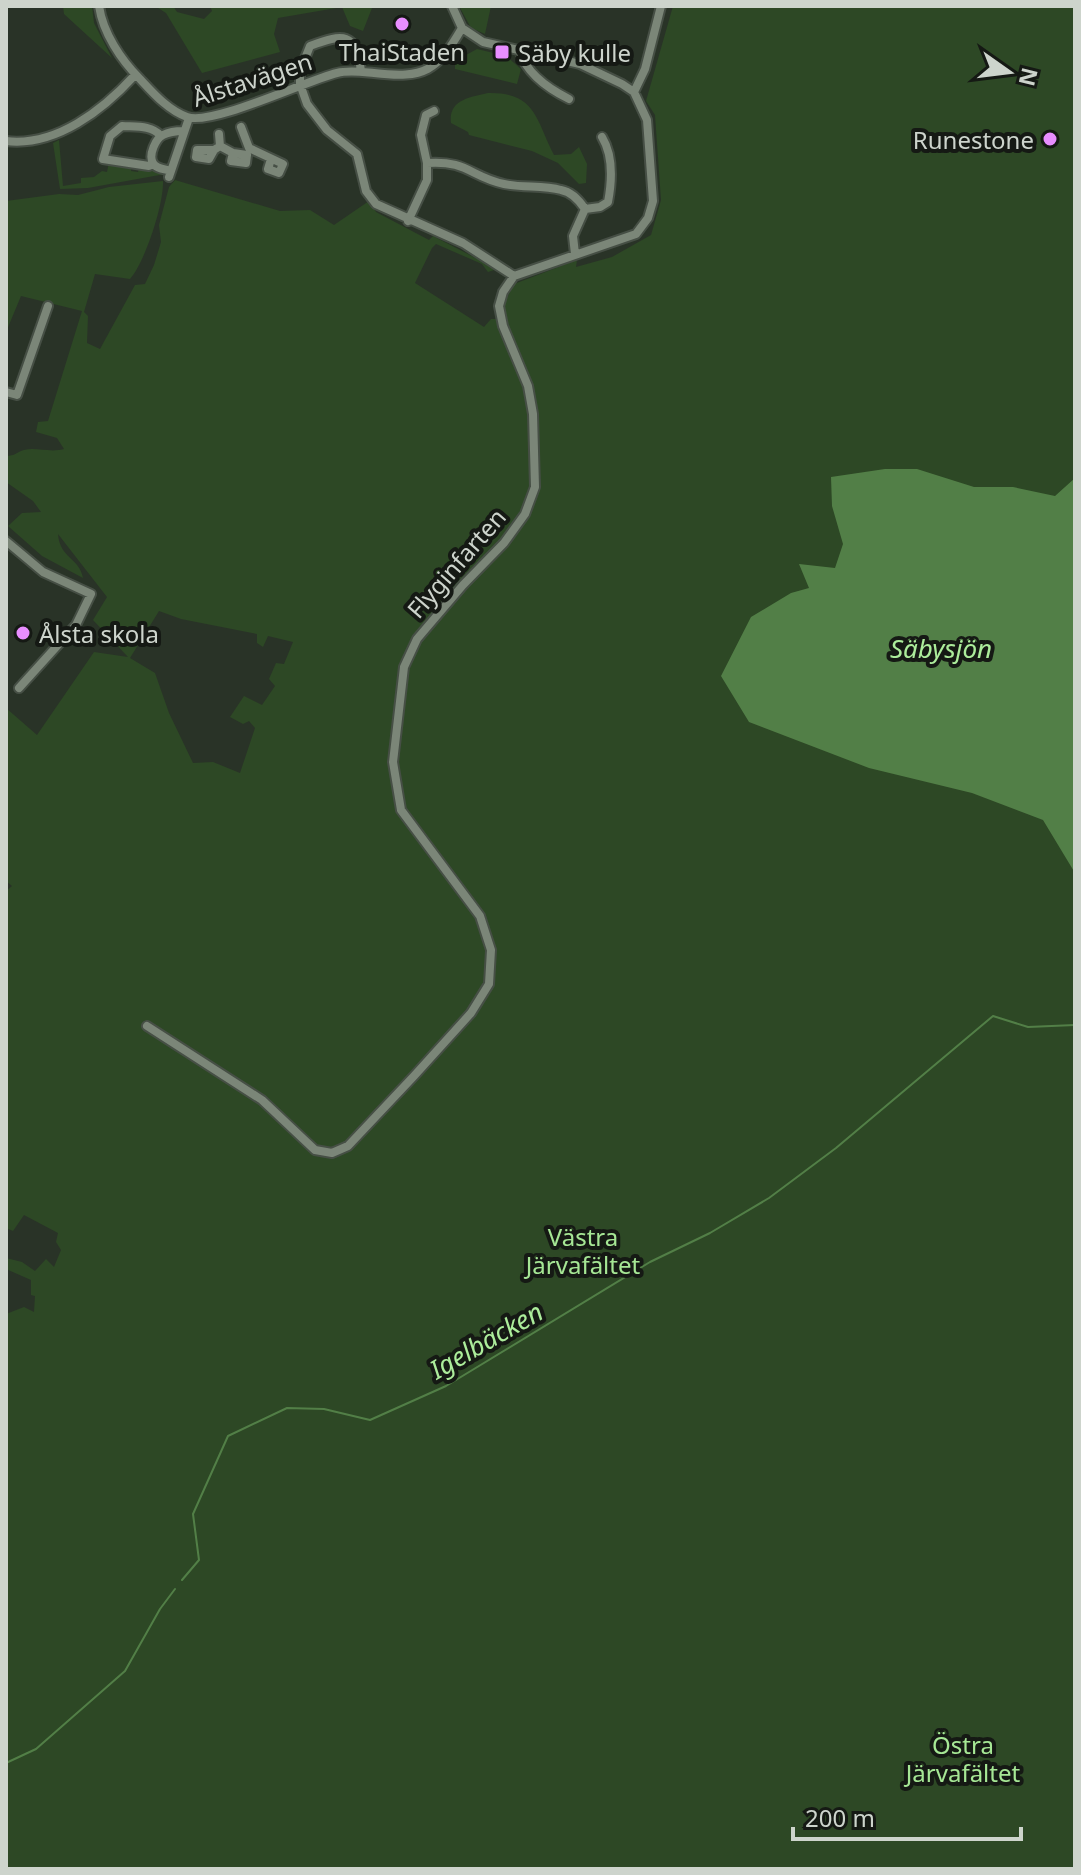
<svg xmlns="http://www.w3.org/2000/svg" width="1081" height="1875" viewBox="0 0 1081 1875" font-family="'Noto Sans',sans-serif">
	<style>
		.green { fill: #2d4825; fill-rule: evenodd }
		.water { fill: #527f47 }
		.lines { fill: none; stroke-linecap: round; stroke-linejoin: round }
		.stream { stroke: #527f47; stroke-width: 2 }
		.minor-casing { stroke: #464f45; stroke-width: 12 }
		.minor { stroke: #7b8678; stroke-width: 8 }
		.poi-dot { fill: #e88eff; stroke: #151914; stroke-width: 3 }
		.labels { text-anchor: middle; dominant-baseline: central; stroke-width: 8; stroke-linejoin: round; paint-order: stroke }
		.poi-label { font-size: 24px; fill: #cdd4cc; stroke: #151914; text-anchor: start }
		.street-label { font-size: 24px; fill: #cdd4cc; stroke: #151914 }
		.park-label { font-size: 24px; fill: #a6e795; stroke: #151914 }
		.water-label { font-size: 26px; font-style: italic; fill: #aced9b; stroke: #151914 }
	</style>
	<rect width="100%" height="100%" fill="#293327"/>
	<path class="green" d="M 63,6 L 92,6 L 94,23 L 112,58 L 64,14 Z
		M 155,6 L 173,6 L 177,12 L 204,19 L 212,11 L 210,6 L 390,6 L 372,8 L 363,31 L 350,26 L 342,7 L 278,18 L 274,34 L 280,52 L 202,73 L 166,13 Z
		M 459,6 L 491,6 L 485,34 L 471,28 Z
		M 673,6 L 1075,6 L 1075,1869 L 6,1869 L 6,1314 L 24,1307 L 34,1312 L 35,1296 L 31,1295 L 31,1280 L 6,1269 L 6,1258 L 22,1262 L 35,1271 L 46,1259 L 54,1267 L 61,1250 L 56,1242 L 58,1233 L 24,1215 L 13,1231 L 6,1228 L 6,891 L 12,886 L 6,881 L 6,708 L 37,735 L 94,652 L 128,657 L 93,620 L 107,597 L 58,534 C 60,559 79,557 83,578 L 42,556 L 8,526 L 22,513 L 41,512 L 33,501 L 6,482 L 6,456 C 15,456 17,452 24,450 C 36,447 50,453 64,449 L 57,438 L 36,432 L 38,422 L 48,421 L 82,311 L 21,296 L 6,332 L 6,201 L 59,194 L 78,195 L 109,187 L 163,181 C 164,204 145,262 130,279 L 95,274 L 84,312 L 88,316 L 87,343 L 100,349 L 135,285 L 145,284 L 154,265 L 161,242 L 159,225 L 169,187 L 175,180 L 280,211 L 310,210 L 334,225 L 369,201 L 376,212 L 429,240 L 433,236 L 497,269 L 488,272 L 482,264 L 436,244 L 432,248 L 415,283 L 484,327 L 491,319 L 505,319 L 503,306 L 514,284 L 577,260 L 576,267 L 612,257 L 651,235 L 661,200 L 655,115 L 646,101 ZM 159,611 L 181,619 L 257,634 L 257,643 L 263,647 L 268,636 L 293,642 L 284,664 L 276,663 L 269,679 L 275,686 L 262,705 L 244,696 L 230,717 L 243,724 L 249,721 L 255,728 L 240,773 L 213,762 L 193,763 L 169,713 L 155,673 L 130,658 Z
		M 477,49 L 506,56 L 521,69 L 517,84 L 455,69 L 455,61 Z
		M 488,93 C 536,92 536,120 554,155 L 571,154 L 579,147 L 587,164 L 586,183 L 579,184 L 558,163 L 532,151 L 469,135 L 468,132 L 451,123 C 448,100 470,97 488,93 Z
		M 59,140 L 63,186 L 81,183 L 81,178 L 94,177 L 102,171 L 107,172 L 109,162 L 131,168 L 131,171 L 138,172 L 139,166 L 165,171 L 165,174 L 88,188 L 60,189 L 53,143 Z"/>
	<path class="water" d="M 885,469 L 917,469 L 974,487 L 1013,487 L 1055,496 L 1075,478 L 1075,873 L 1043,820 L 972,793 L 869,768 L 749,722 L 721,676 L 751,617 L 791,593 L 809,588 L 799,564 L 835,568 L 843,544 L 832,506 L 831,477 Z"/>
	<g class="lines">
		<path class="stream" d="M 182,1580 L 199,1560 L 193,1514 L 228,1436 L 287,1408 L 324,1409 L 370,1420 L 446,1386 L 650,1262 L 710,1233 L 769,1198 L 836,1148 L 993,1016 L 1028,1027 L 1075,1025
			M 6,1763 L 36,1749 L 125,1671 L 160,1609 L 175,1589"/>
		<g class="minor-casing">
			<path id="minor" d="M 99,6 C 103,33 121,60 140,79 C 154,94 168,110 187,117 C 212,126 305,81 337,73 C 349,70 362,72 374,73 C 425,79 437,71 462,28
				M 520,52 C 527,74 549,89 569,99
				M 361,71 C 356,31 343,34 310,46 L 300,71 L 300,84 L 307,104 L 327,130 L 357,154 L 366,191 L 376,204 L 463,243 L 514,276
				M 634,92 L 645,69 L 661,6
				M 241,127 L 249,148 L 283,164 L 279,173 L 268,169 L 271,159
				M 219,134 L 220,146 L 233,153 L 247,155 L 246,163 L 231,161 L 233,153
				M 6,141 C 56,147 103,110 135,75
				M 214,150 L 209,159 L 196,157 L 197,150 L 214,150 L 220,146
				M 427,163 C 467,160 471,177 504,184 C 523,188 543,185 561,190 C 572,192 579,200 585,209 L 573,236 L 575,254
				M 153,164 L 149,166 L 103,159 L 110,136 L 122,126 C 136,127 151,125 161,136
				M 171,171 C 165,169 156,169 153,163 C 148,155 156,138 163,135 C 169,132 177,131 183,131
				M 169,177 L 189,118
				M 585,209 L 600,207 L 608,202 C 612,181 613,155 602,137
				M 408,221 L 427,180 L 427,163 L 421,135 L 426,115 L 434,111
				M 6,392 L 17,395 L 48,306
				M 6,541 L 43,572 L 91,594 L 76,625 L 19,688
				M 147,1026 L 262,1100 L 315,1150 L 332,1153 L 348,1146 L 414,1076 L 471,1013 L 489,984 L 491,950 L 480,916 L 401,810 L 393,762 L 404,667 L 417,639 L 463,585 L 504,543 L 525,514 L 535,487 L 533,414 L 528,386 L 503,326 L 499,306 L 503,292 L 514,276 L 636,234 L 648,218 L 653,201 L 647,120 L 634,92 L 622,84 L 580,64 L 483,42 L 462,28 L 452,6"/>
		</g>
		<use href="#minor" class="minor"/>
	</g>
	<g class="poi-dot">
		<circle cx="402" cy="24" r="8"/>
		<rect x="494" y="44" width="16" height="16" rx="4"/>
		<circle cx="1050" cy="139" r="8"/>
		<circle cx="23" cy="633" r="8"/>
	</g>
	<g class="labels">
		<g class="poi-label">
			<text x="402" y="51" text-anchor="middle">ThaiStaden</text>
			<text x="518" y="52">Säby kulle</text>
			<text x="1034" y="139" text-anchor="end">Runestone</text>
			<text x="39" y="633">Ålsta skola</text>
		</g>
		<g class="street-label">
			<text transform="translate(252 79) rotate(-18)">Ålstavägen</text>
			<text transform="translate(456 563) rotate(-49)">Flyginfarten</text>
		</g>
		<g class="park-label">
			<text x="583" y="1236">Västra<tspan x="583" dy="28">Järvafältet</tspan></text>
			<text x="963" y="1744">Östra<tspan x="963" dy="28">Järvafältet</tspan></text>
		</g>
		<g class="water-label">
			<text x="941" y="648">Säbysjön</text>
			<text transform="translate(486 1340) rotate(-30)">Igelbäcken</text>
		</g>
	</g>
	<rect width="1081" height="1875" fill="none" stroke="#cdd4cc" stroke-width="16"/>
	<g transform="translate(1009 72) rotate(104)" stroke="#151914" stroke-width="6" paint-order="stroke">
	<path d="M0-6L14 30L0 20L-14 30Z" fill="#cdd4cc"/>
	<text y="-12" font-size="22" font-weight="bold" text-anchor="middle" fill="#cdd4cc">N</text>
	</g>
	<path d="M793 1827v12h228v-12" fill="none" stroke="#cdd4cc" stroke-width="4"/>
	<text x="805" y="1827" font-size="24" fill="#cdd4cc" stroke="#151914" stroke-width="6" paint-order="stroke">200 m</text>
</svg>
